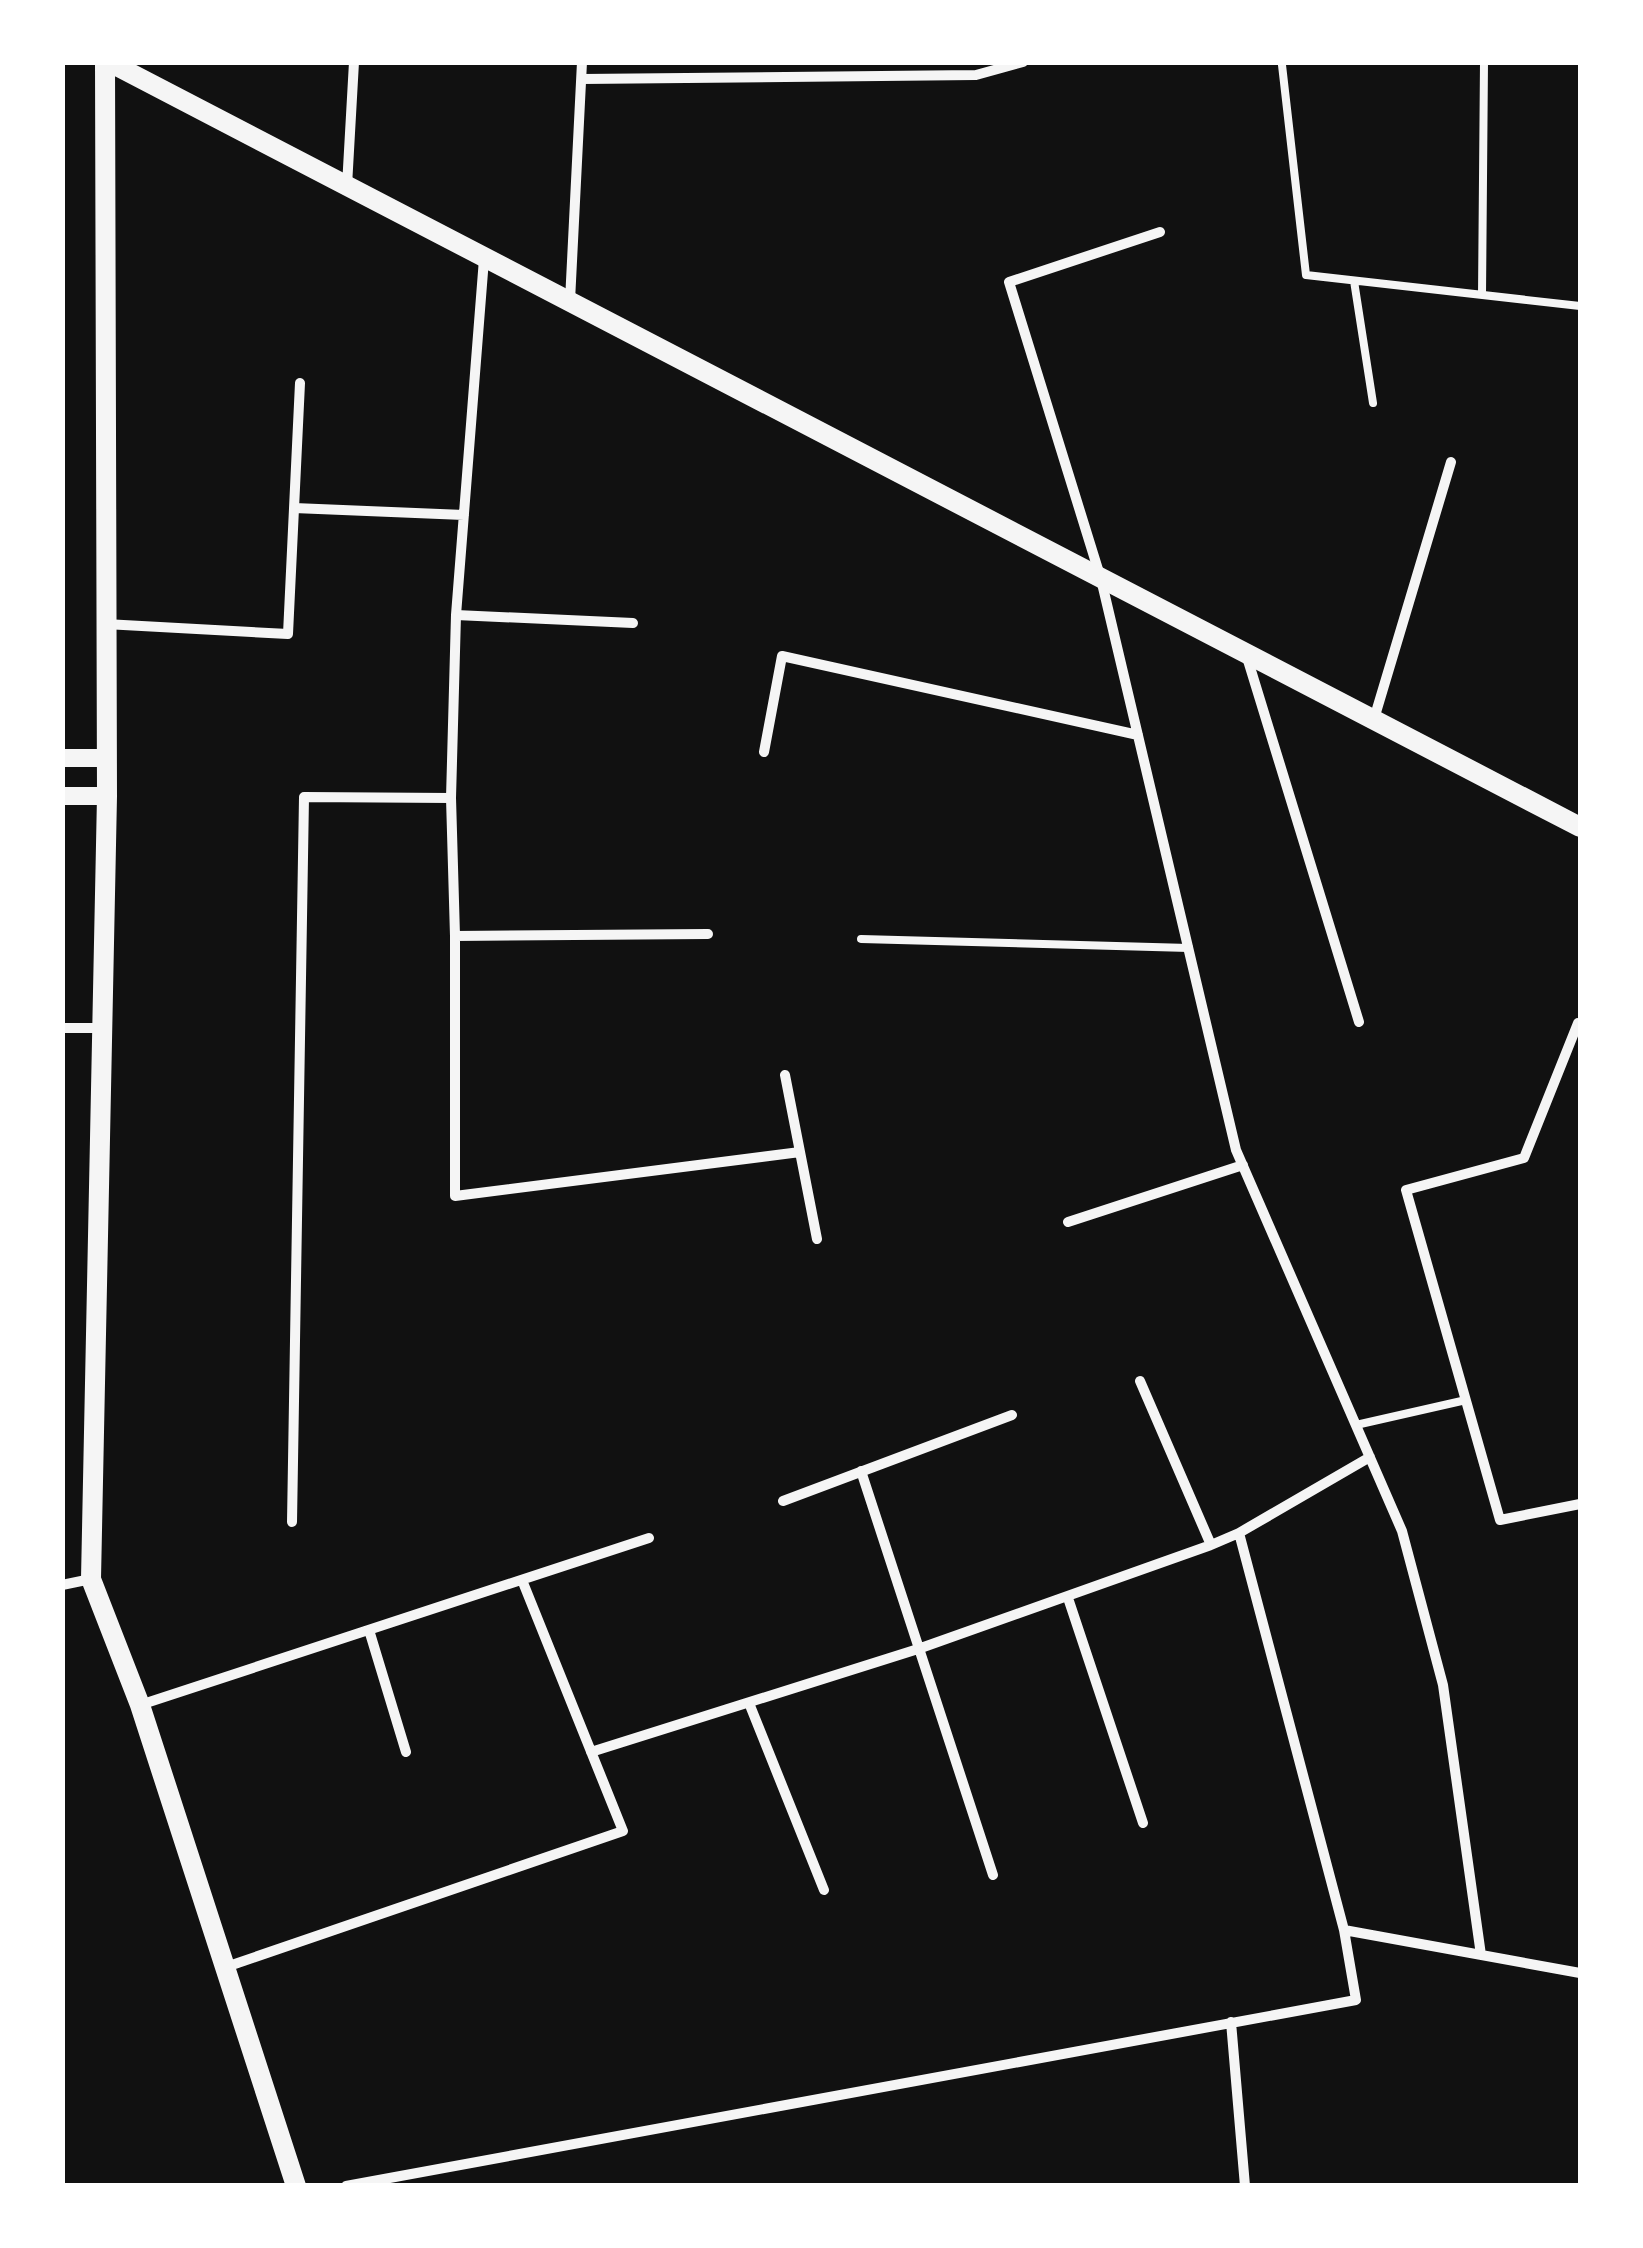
<svg xmlns="http://www.w3.org/2000/svg" width="1643" height="2248" viewBox="0 0 1643 2248" font-family="Quicksand,sans-serif">
	<style>
		.lines { fill: none; stroke-linecap: round; stroke-linejoin: round }
		.service { stroke: #f5f5f5; stroke-width: 8 }
		.minor { stroke: #f5f5f5; stroke-width: 10 }
		.tertiary { stroke: #f5f5f5; stroke-width: 18 }
		.secondary { stroke: #f5f5f5; stroke-width: 20 }
	</style>
	<rect width="100%" height="100%" fill="#111"/>
	<g class="lines">
		<path class="service" d="M 1282,65 L 1306,275 L 1580,306
			M 1354,281 L 1373,403
			M 1482,295 L 1484,62
			M 861,939 L 1189,948
			M 1356,1425 L 1466,1400"/>
		<path class="minor" d="M 582,79 L 976,75 L 1023,62
			M 347,186 L 354,62
			M 1160,232 L 1009,282 L 1101,579 L 1236,1150 L 1402,1531 L 1443,1685 L 1481,1955
			M 484,259 L 456,615 L 451,798 L 455,936 L 455,1196 L 800,1152
			M 570,301 L 582,62
			M 294,508 L 464,515
			M 456,615 L 633,623
			M 105,624 L 288,634 L 300,383
			M 1246,654 L 1359,1022
			M 1374,719 L 1451,462
			M 764,752 L 782,656 L 1138,735
			M 455,936 L 708,934
			M 1580,1025 L 1578,1023 L 1524,1158 L 1406,1190 L 1500,1520 L 1580,1504
			M 62,1028 L 101,1028
			M 785,1075 L 817,1239
			M 1068,1222 L 1243,1165
			M 1140,1381 L 1211,1545
			M 861,1471 L 993,1875
			M 783,1501 L 1012,1415
			M 292,1522 L 304,797 L 451,798
			M 62,1585 L 91,1579
			M 1068,1598 L 1143,1823
			M 369,1630 L 406,1752
			M 749,1703 L 824,1890
			M 140,1705 L 649,1538
			M 591,1752 L 918,1649 L 1211,1545 L 1239,1533 L 1370,1457
			M 1344,1930 L 1580,1973
			M 226,1967 L 623,1831 L 522,1580
			M 1231,2022 L 1245,2186
			M 346,2186 L 1356,2000 L 1344,1930 L 1239,1533"/>
		<path class="tertiary" d="M 62,758 L 106,758
			M 62,796 L 107,796"/>
		<path class="secondary" d="M 105,62 L 107,796 L 91,1579 L 140,1705 L 296,2186
			M 109,62 L 1580,827"/>
	</g>
	<rect width="1643" height="2248" fill="none" stroke="#ffffff" stroke-width="130"/>
</svg>
